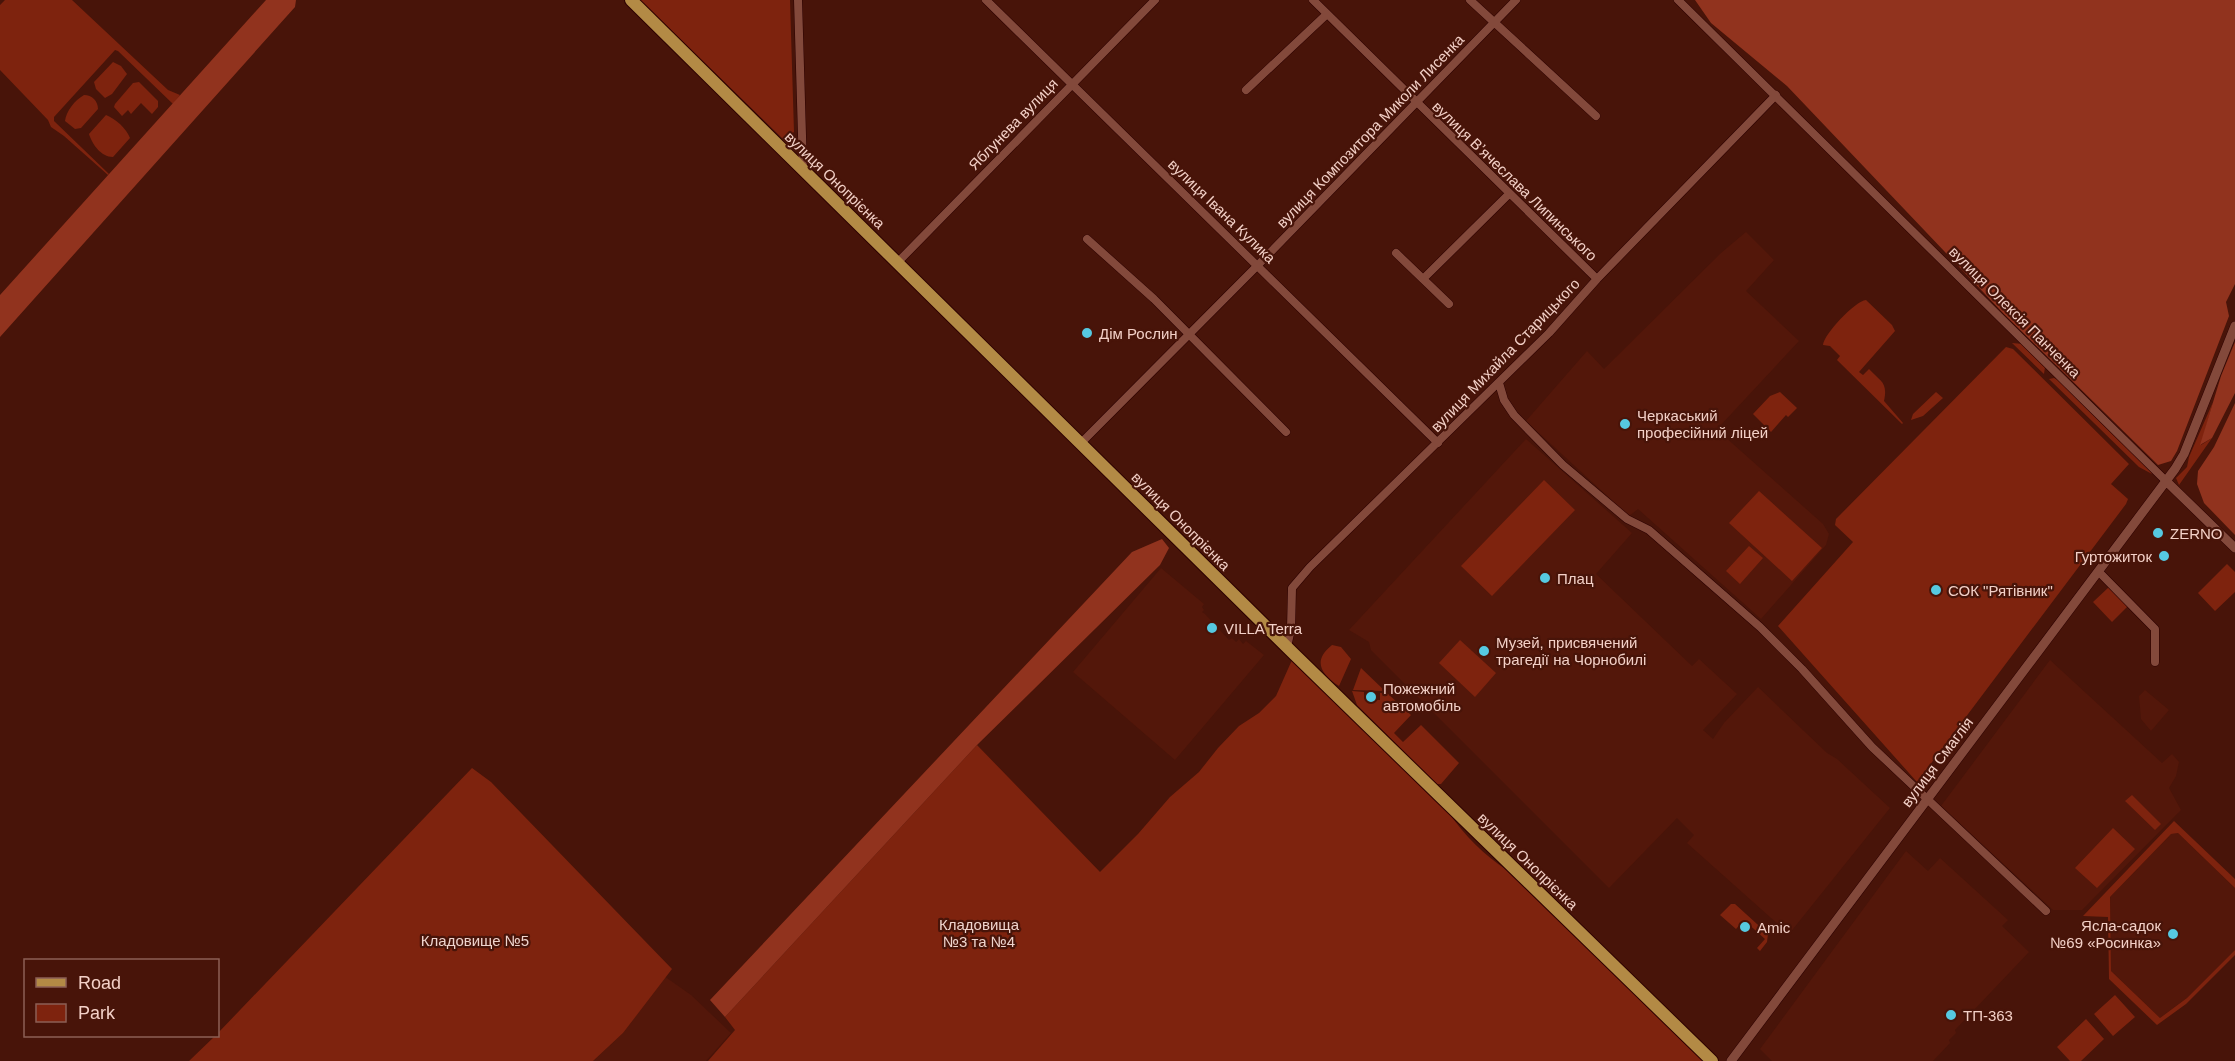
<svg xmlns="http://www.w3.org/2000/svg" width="2235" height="1061" viewBox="0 0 2235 1061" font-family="Arial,sans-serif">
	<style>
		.built { fill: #53170a }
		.green { fill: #7e230e }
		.forest { fill: #91331e }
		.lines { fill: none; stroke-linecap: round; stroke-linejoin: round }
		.minor-casing { stroke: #2c0000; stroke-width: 9 }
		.tertiary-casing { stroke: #2c0000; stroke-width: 10 }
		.primary-casing { stroke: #2c0000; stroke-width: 14 }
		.minor { stroke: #83493b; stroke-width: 8 }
		.tertiary { stroke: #83493b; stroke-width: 9 }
		.primary { stroke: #b38a45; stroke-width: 12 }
		.poi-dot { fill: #56c9e1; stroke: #481409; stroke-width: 2 }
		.labels { text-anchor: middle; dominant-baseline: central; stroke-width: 4.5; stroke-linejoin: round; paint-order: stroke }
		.street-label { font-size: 15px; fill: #f3d0c7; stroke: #481409 }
		.poi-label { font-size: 15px; fill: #f3d0c7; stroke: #481409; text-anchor: start }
		.park-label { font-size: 15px; fill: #efd4cd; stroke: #481409 }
	</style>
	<rect width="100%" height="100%" fill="#481409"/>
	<path class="built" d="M 1746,232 L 1774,260 L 1746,291 L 1799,341 L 1719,427 L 1724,436 L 1823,524 L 1829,534 L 1826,545 L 1761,619 L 1638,509 L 1629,516 L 1526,421 L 1587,351 L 1604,369 L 1721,253 Z
		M 1526,439 L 1632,533 L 1596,574 L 1692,666 L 1699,659 L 1737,694 L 1703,730 L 1713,739 L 1724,723 L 1758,687 L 1827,753 L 1837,759 L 1890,808 L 1789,934 L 1687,843 L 1694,835 L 1677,818 L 1609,888 L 1371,650 L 1369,642 L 1349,630 Z
		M 1161,568 L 1204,604 L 1202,607 L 1204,610 L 1202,612 L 1205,614 L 1229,640 L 1232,638 L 1236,642 L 1239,639 L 1243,644 L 1246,641 L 1264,655 L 1175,760 L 1073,672 Z
		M 2050,660 L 2162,763 L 2172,754 L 2179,762 L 2176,776 L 2169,788 L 2181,810 L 2082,910 L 2053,910 L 1941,806 Z
		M 2145,690 L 2169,710 L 2151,731 L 2141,719 L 2139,696 Z
		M 2178,833 L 2235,888 L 2235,950 L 2187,998 L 2160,1018 L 2111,971 L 2110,897 L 2171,834 Z
		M 1906,851 L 1928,871 L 1940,858 L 2008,920 L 2002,926 L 2029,952 L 1955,1030 L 1956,1033 L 1949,1040 L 1950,1043 L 1933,1061 L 1772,1061 L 1760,1049 Z
		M 664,976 L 691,995 L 731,1033 L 706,1061 L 593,1061 L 623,1033 Z"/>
	<path class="green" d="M 5,0 L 72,0 L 168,90 L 180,95 L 173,104 L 118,51 L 115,50 L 54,117 L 54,121 L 109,174 L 108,175 L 64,136 L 51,127 L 48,120 L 0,70 L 0,5 Z
		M 640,0 L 790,0 L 794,132 L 784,140 Z
		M 113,62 L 121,66 L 127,74 L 112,94 L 105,98 L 96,89 L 94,82 Z
		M 139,82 L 158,101 L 158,107 L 152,114 L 141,103 L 131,114 L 128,110 L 122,116 L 114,107 L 115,104 L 133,83 Z
		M 84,95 C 92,95 98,101 98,109 L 81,128 L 75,129 L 65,121 C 66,111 75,100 84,95 Z
		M 106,115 C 116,119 126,128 130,138 L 113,157 C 101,157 92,144 89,134 Z
		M 1866,300 L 1892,325 L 1895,331 L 1859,372 L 1863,375 L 1869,369 C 1881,382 1888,382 1884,401 L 1903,423 L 1902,424 L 1837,360 L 1840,356 L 1830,346 L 1823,345 C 1824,334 1855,301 1866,300 Z
		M 2012,343 L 2023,344 L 2045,367 L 2044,374 Z
		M 2006,347 L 2013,349 L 2129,464 L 2111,484 L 2128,499 L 2126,504 L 1917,782 L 1778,626 L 1853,542 L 1835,525 L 1836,519 Z
		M 2054,378 L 2060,381 L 2150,470 L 2152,474 L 2139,467 L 2049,379 Z
		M 1780,392 L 1797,408 L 1788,417 L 1786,415 L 1771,432 L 1753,414 L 1770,396 Z
		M 1936,392 L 1943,398 L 1923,416 L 1911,420 L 1913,414 Z
		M 2213,402 L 2201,445 L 2212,438 L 2179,485 L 2176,478 L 2187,467 L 2189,457 Z
		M 1544,480 L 1575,510 L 1492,596 L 1461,566 Z
		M 1759,491 L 1822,548 L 1792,581 L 1729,523 Z
		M 1749,546 L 1763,558 L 1740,584 L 1726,571 Z
		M 2227,564 L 2235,572 L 2235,592 L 2215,611 L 2198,593 Z
		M 2109,587 L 2128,606 L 2112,622 L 2093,602 Z
		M 1460,640 L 1496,673 L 1475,697 L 1439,663 Z
		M 1332,645 L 1341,647 L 1351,659 L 1339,686 C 1321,674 1312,661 1332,645 Z
		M 1292,660 L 1449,813 C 1465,836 1484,855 1507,870 L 1704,1061 L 708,1061 L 735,1030 L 725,1017 L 977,745 L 1100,872 L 1138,834 L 1170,797 L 1199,772 L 1218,748 L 1239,726 L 1259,713 L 1276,696 Z
		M 1361,668 L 1385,691 L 1353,690 Z
		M 1352,691 L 1364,692 L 1364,699 L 1380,700 L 1380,693 L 1387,693 L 1411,715 L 1394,733 L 1403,742 L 1421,725 L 1459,763 L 1441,784 L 1437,784 L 1365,713 L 1357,705 Z
		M 472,768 L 491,782 L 672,969 L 623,1033 L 593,1061 L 189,1061 L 215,1036 L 218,1036 L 218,1033 Z
		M 2132,795 L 2161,824 L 2155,830 L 2125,801 Z
		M 2174,821 L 2235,879 L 2235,888 L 2178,833 L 2171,834 L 2110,897 L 2111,971 L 2160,1018 L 2187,998 L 2235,950 L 2235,955 L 2186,1004 L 2157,1025 L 2109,979 L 2108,917 L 2083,916 Z
		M 2113,828 L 2135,849 L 2097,888 L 2075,868 Z
		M 1731,904 L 1735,904 L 1768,934 L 1767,942 L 1760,951 L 1757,948 L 1765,939 L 1744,920 L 1736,929 L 1720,915 Z
		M 2115,995 L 2135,1017 L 2113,1036 L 2094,1014 Z
		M 2086,1019 L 2104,1039 L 2081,1061 L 2070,1061 L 2057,1047 Z"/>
	<path class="forest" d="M 266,0 L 296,0 L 295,7 L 0,337 L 0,295 Z
		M 1695,0 L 2235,0 L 2235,284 L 2226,302 L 2229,316 L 2177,451 L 2171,461 L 2158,465 L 2154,461 L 2004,314 L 1787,86 L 1711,23 Z
		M 2235,342 L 2235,393 L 2212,438 L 2200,445 L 2221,376 Z
		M 2235,403 L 2235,535 L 2204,503 L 2197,484 L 2198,471 L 2214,447 Z
		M 1162,539 L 1169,548 L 1160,565 L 977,745 L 725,1017 L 710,1000 L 1132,552 Z"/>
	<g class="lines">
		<g class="minor-casing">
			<path id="minor" d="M 798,0 L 803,169
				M 986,0 L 1438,443
				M 1313,0 L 1597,279
				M 1470,0 L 1596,116
				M 1678,0 L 2165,480
				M 1246,90 L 1327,14
				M 1087,239 L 1154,299 L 1286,432
				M 1396,253 L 1449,304
				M 897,263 L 1155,0
				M 1423,279 L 1509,194
				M 1499,383 L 1504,400 L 1514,415 L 1563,465 L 1627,519 L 1649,530 L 1760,627 L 1802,669 L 1872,747 L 2046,911
				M 1081,443 L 1258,265 L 1516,0
				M 2099,572 L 2155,629 L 2155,662
				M 1287,647 L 1291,629 L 1292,588 L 1310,567 L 1549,333 L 1597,279 L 1776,95"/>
		</g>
		<g class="tertiary-casing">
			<path id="tertiary" d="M 2165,480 L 2235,548
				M 1731,1061 L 2175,469 L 2184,454 L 2235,326"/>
		</g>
		<g class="primary-casing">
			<path id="primary" d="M 631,0 L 1295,655 L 1712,1061"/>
		</g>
		<use href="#minor" class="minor"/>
		<use href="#tertiary" class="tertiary"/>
		<use href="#primary" class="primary"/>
	</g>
	<g class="poi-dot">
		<circle cx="1087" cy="333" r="6"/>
		<circle cx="1625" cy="424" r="6"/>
		<circle cx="2158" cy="533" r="6"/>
		<circle cx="2164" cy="556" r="6"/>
		<circle cx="1545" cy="578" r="6"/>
		<circle cx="1936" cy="590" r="6"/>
		<circle cx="1212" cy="628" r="6"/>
		<circle cx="1484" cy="651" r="6"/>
		<circle cx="1371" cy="697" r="6"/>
		<circle cx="1745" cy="927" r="6"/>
		<circle cx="2173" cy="934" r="6"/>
		<circle cx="1951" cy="1015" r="6"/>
	</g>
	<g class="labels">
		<g class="street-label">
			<text transform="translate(1013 124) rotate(-46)">Яблунева вулиця</text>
			<text transform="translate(1370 131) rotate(-46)">вулиця Композитора Миколи Лисенка</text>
			<text transform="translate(835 180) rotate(44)">вулиця Онопрієнка</text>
			<text transform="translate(1515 181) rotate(44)">вулиця Вʼячеслава Липинського</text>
			<text transform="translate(1222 211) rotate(44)">вулиця Івана Кулика</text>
			<text transform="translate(2015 312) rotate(45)">вулиця Олексія Панченка</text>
			<text transform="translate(1505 355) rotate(-46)">вулиця Михайла Старицького</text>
			<text transform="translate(1181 521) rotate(45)">вулиця Онопрієнка</text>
			<text transform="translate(1937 762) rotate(-53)">вулиця Смаглія</text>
			<text transform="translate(1528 861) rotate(44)">вулиця Онопрієнка</text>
		</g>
		<g class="poi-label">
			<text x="1099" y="333">Дім Рослин</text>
			<text x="1637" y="415">Черкаський<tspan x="1637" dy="17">професійний ліцей</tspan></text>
			<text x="2170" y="533">ZERNO</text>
			<text x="2152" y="556" text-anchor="end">Гуртожиток</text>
			<text x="1557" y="578">Плац</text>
			<text x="1948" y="590">СОК "Рятівник"</text>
			<text x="1224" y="628">VILLA Terra</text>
			<text x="1496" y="642">Музей, присвячений<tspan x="1496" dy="17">трагедії на Чорнобилі</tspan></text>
			<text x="1383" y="688">Пожежний<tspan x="1383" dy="17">автомобіль</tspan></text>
			<text x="2161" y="925" text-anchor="end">Ясла-садок<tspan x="2161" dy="17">№69 «Росинка»</tspan></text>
			<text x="1757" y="927">Amic</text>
			<text x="1963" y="1015">ТП-363</text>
		</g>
		<g class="park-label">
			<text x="979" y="924">Кладовища<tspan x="979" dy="17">№3 та №4</tspan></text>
			<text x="475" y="940">Кладовище №5</text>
		</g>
	</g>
	<rect x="24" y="959" width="195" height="78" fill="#481409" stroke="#8c5f55" stroke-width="1.5"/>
	<rect x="36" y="978" width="30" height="9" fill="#b38a45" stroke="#8c5f55" stroke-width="1.5"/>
	<text x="78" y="989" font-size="18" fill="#f3d0c7">Road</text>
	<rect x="36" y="1004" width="30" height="18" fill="#7e230e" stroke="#8c5f55" stroke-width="1.5"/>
	<text x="78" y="1019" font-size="18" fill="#f3d0c7">Park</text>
</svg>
